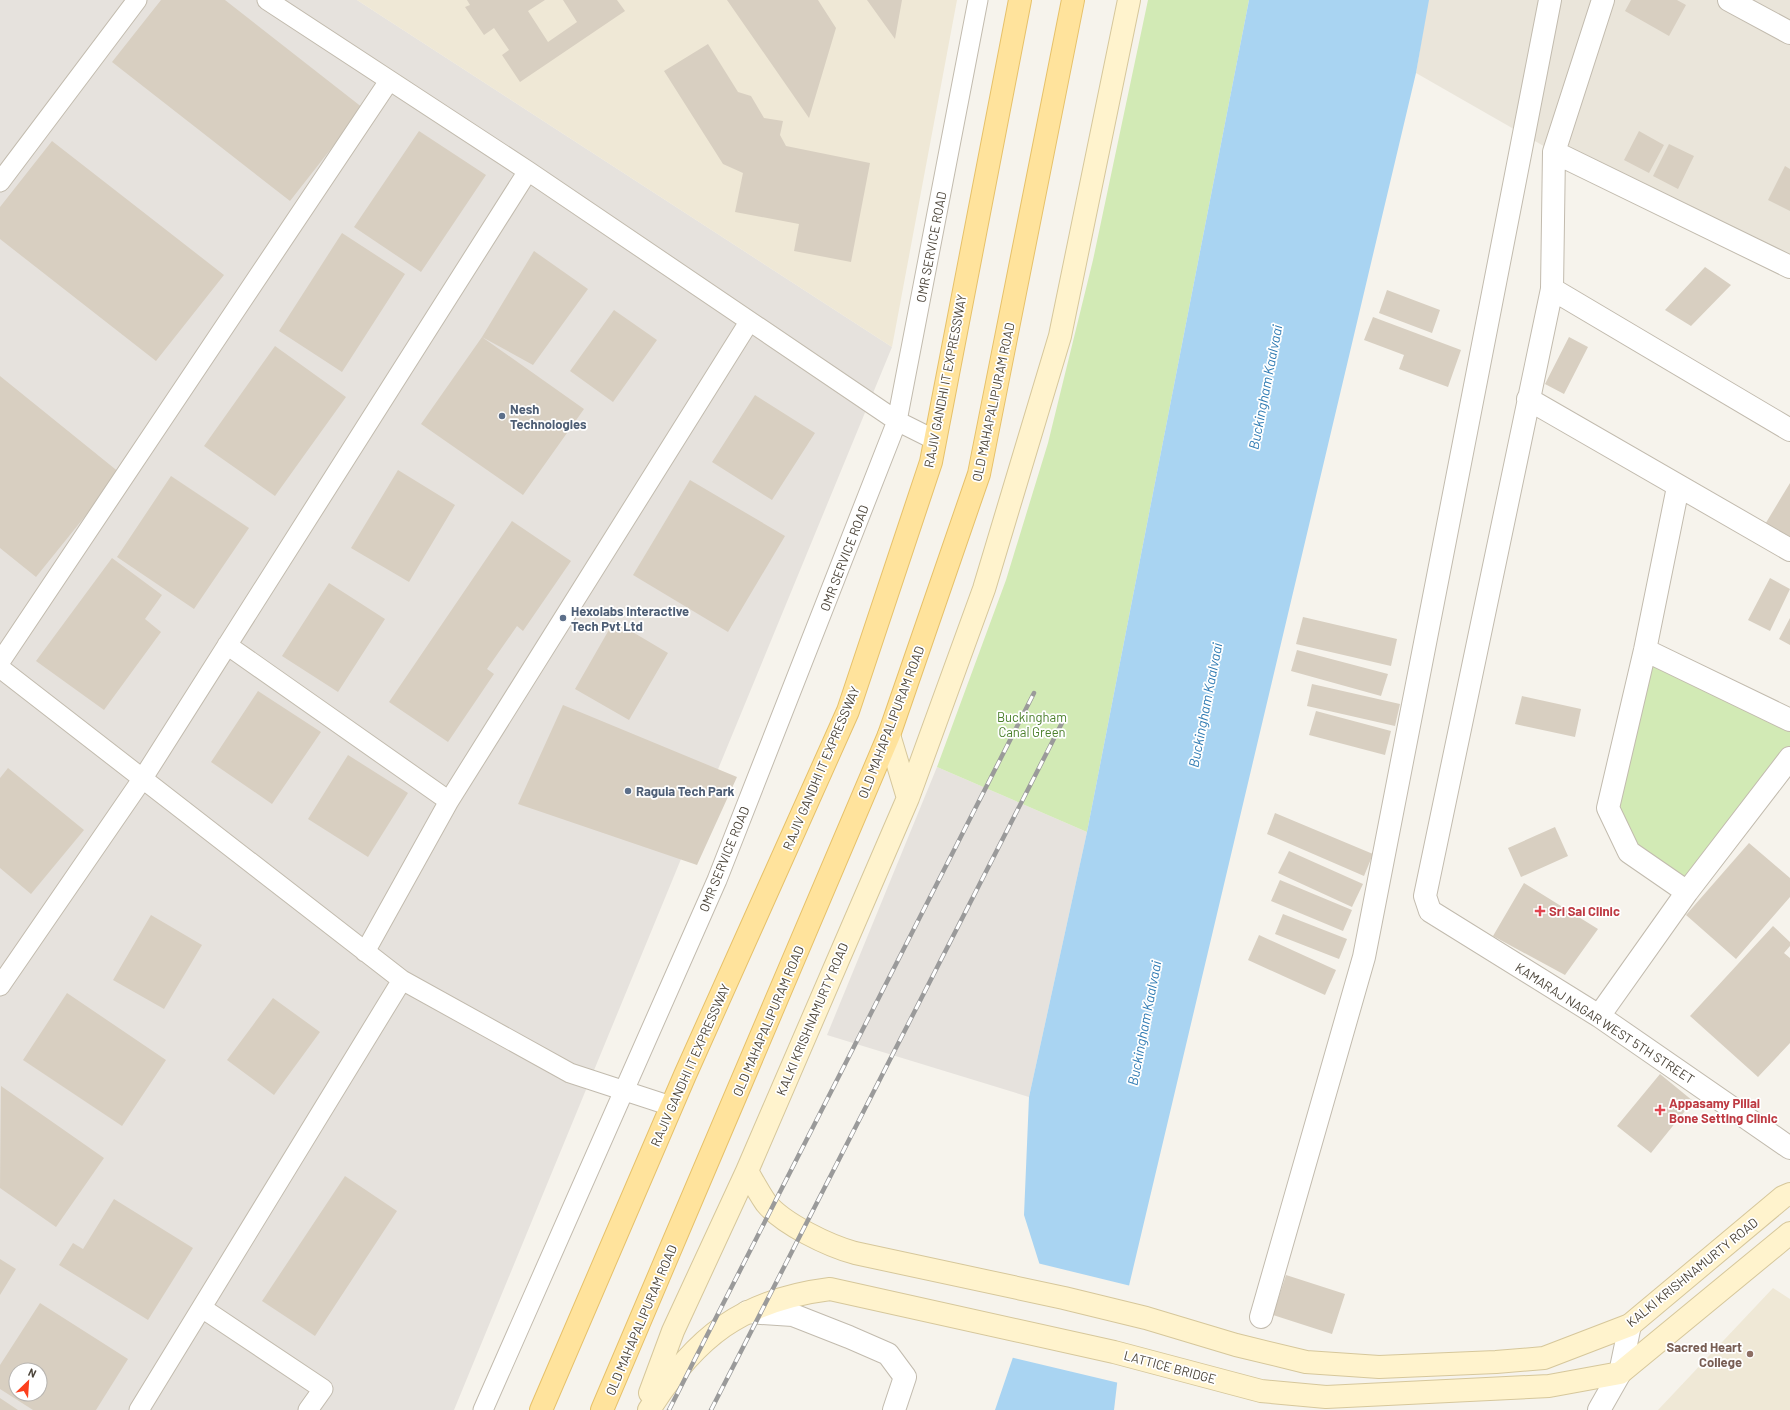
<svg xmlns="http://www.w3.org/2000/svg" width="1790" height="1410" viewBox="0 0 1790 1410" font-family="Barlow,sans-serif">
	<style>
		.residential { fill: #eae5da }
		.industrial { fill: #e6e2dd; fill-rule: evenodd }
		.education { fill: #efe8d6 }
		.green { fill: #d2eab5 }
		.water { fill: #a9d4f2 }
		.pier { fill: #f6f3ec }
		.building { fill: #d8cfc1; fill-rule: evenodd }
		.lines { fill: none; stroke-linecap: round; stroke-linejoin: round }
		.lane-casing { stroke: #c2bbae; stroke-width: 21 }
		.street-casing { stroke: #c2bbae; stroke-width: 24 }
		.secondary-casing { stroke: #d6c79b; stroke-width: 24 }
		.primary-casing { stroke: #e6c16a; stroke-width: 24 }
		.lane { stroke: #fff; stroke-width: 19 }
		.street { stroke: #fff; stroke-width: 22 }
		.secondary { stroke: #fff3cd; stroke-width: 22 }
		.primary { stroke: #ffe39c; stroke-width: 22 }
		.rail-casing { stroke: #9a9a9a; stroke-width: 4.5 }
		.rail { stroke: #fff; stroke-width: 3; stroke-dasharray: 9; stroke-linecap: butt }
		.service-dot { fill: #5c6f8a; stroke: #fff; stroke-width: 1.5 }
		.health-dot { fill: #e0444e; stroke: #fff; stroke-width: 1.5 }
		.education-dot { fill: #8d6e63; stroke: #fff; stroke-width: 1.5 }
		.labels { text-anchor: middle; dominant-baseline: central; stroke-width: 3.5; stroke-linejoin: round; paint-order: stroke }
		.street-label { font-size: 13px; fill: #4b4439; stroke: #fff }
		.service-label { font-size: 13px; font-weight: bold; fill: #4e5e75; stroke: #fff; text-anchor: start }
		.park-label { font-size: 13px; fill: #4a7f2a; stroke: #fff }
		.health-label { font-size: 13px; font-weight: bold; fill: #be3a42; stroke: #fff; text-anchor: start }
		.education-label { font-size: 13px; font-weight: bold; fill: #785e54; stroke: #fff; text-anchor: end }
		.water-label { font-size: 14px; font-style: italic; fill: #2e7ab2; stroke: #fff }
	</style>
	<rect width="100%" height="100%" fill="#f6f3ec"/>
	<path class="residential" d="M 1428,0 L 1790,0 L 1790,273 L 1554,152 L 1416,73 Z"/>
	<path class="industrial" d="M 0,0 L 357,0 L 892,347 L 454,1410 L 0,1410 ZM 16,1370 L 40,1370 L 40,1394 L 16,1394 Z
		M 937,767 L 1087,832 L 1029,1097 L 827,1035 Z"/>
	<path class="education" d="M 357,0 L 957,0 L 892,347 Z
		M 1773,1288 L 1790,1299 L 1790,1410 L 1658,1410 Z"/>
	<path class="green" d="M 1148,0 L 1249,0 L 1087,832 L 937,767 L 1006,580 L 1048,443 L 1093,260 Z
		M 1652,663 L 1790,730 L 1790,754 L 1685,890 L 1631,849 L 1614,807 Z"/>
	<path class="water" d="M 1249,0 L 1429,0 L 1416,73 L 1128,1290 L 1114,1410 L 995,1410 L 1042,1272 L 1024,1215 L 1029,1097 L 1087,832 Z"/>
	<path class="pier" d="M 1037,1263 L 1131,1286 L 1119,1383 L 1010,1357 L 1040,1272 Z"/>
	<path class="building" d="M 161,0 L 225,0 L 363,108 L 290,201 L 112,62 Z
		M 467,0 L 545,0 L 528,11 L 548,42 L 577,22 L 563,0 L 617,0 L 625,11 L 520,82 L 502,55 L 509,50 L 494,28 L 484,35 L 465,7 L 470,5 Z
		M 727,0 L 818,0 L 836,28 L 809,118 Z
		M 867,0 L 902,0 L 895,39 Z
		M 1631,0 L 1677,0 L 1686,5 L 1669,36 L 1625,11 Z
		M 708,44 L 738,92 L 751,96 L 764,118 L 783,121 L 780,135 L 786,146 L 870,163 L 851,262 L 794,251 L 799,224 L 735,212 L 743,173 L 723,164 L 664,71 Z
		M 419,131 L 486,175 L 421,272 L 354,227 Z
		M 1639,131 L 1664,145 L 1649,173 L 1624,160 Z
		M 52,141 L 224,275 L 156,361 L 0,239 L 0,207 Z
		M 1669,144 L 1694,156 L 1678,189 L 1653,176 Z
		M 1785,166 L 1790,169 L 1790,211 L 1768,200 Z
		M 342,233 L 405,274 L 342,372 L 279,331 Z
		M 534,251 L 588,289 L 533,365 L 482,337 L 584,409 L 523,495 L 421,424 L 482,337 Z
		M 1705,267 L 1731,285 L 1691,326 L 1665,310 Z
		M 1387,290 L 1440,310 L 1432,333 L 1379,313 Z
		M 614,310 L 657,340 L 613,402 L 570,371 Z
		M 1373,317 L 1461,350 L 1448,387 L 1399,369 L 1404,355 L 1364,340 Z
		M 1569,337 L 1588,347 L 1564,394 L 1545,384 Z
		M 275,346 L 346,397 L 275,496 L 204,446 Z
		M 0,376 L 120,473 L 36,577 L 0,548 Z
		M 755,395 L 815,433 L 772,500 L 712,462 Z
		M 398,470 L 455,505 L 409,582 L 351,548 Z
		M 171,476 L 249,528 L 194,609 L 117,557 Z
		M 690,480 L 785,536 L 728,632 L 633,575 Z
		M 1790,483 L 1790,549 L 1761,531 Z
		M 512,521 L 571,561 L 523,631 L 517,626 L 487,669 L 494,674 L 448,742 L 389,702 Z
		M 112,558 L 162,595 L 145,619 L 161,632 L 104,710 L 36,661 Z
		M 1770,578 L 1790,589 L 1770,631 L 1748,620 Z
		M 329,583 L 385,619 L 338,692 L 282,656 Z
		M 1303,617 L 1397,639 L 1391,666 L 1296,644 Z
		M 1790,618 L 1790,645 L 1779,639 Z
		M 614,621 L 668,653 L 629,720 L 575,689 Z
		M 1297,650 L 1388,674 L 1381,696 L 1291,671 Z
		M 1312,684 L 1400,704 L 1395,726 L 1307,706 Z
		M 258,691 L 321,732 L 272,804 L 211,762 Z
		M 1522,696 L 1581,709 L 1575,737 L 1515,724 Z
		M 563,705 L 737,777 L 697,865 L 518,804 Z
		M 1316,711 L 1391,731 L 1385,755 L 1309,735 Z
		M 348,755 L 408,793 L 368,857 L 308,819 Z
		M 8,768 L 84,830 L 31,894 L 0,868 L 0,778 Z
		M 1275,813 L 1373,854 L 1364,876 L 1267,834 Z
		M 1555,827 L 1568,856 L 1521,877 L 1508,848 Z
		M 1749,843 L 1790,878 L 1790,897 L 1736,959 L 1686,915 Z
		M 1289,851 L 1363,884 L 1352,907 L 1278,873 Z
		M 1280,880 L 1352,910 L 1343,931 L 1271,901 Z
		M 1524,883 L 1598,929 L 1565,975 L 1493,936 Z
		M 1283,914 L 1347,939 L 1339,959 L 1275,934 Z
		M 151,915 L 202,945 L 164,1009 L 113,980 Z
		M 1773,926 L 1790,942 L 1790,946 L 1784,953 L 1790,958 L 1790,1043 L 1758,1077 L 1690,1016 Z
		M 1259,935 L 1336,970 L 1325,995 L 1248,960 Z
		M 67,993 L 166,1060 L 122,1126 L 23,1060 Z
		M 273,998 L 320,1032 L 274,1095 L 227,1060 Z
		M 1660,1074 L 1693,1101 L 1651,1153 L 1617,1126 Z
		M 1,1086 L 104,1158 L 56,1227 L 0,1188 Z
		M 345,1176 L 397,1211 L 315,1336 L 262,1301 Z
		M 114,1199 L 193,1248 L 148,1320 L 59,1265 L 73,1243 L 83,1249 Z
		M 0,1259 L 16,1269 L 0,1295 Z
		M 1286,1275 L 1345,1294 L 1332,1334 L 1273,1315 Z
		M 40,1303 L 128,1359 L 96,1410 L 33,1410 L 0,1389 L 0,1365 ZM 16,1370 L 40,1370 L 40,1394 L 16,1394 Z
		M 0,1398 L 18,1410 L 0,1410 Z"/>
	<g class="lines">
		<g class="lane-casing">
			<path id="lane" d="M 267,0 L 528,171 L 897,421 L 935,440
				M 0,182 L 137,0
				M 227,645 L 449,801 L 749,322
				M 0,662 L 389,81
				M 0,668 L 402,980 L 570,1073 L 671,1106
				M 365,952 L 449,801
				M 0,986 L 143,778 L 528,171
				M 202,1308 L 323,1389 L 308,1410
				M 139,1410 L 402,980
				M 483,1410 L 717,880 L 897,421 L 978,0"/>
		</g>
		<g class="street-casing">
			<path id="street" d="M 1603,0 L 1554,152 L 1552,289 L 1425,896 L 1430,911 L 1599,1016 L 1790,1148
				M 1729,0 L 1790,33
				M 1554,152 L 1790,267
				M 1552,289 L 1790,430
				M 1528,399 L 1790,550
				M 1678,487 L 1645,650 L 1608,808 L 1629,852 L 1687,892
				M 1645,650 L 1790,720
				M 1599,1016 L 1687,892 L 1790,758
				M 747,1312 L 793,1315 L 849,1337 L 888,1354 L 905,1377 L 894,1410
				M 1261,1317 L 1364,957 L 1550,0
				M 1599,1410 L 1620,1373 L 1630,1325"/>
		</g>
		<g class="secondary-casing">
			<path id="secondary" d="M 889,735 L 908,798 L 747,1171 C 753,1182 759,1193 766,1203 C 783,1224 829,1246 855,1253 L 1064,1298 L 1146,1318 L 1236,1345 L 1306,1362 L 1379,1367 L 1496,1362 L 1544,1358 L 1630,1325 L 1783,1197 L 1790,1194
				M 908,798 L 984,589 L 1060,336 L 1129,0
				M 650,1393 L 673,1331 L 747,1171
				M 649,1410 C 695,1337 742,1300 830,1289 L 1114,1352 L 1261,1391 L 1326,1397 L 1549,1386 L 1620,1373 L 1790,1233"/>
		</g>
		<g class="primary-casing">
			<path id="primary" d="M 541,1410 L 685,1075 L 848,711 L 931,462 L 1020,0
				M 602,1410 L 889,735 L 979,474 L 1073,0"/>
		</g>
		<use href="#lane" class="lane"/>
		<use href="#street" class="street"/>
		<use href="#secondary" class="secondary"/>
		<use href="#primary" class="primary"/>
		<g class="rail-casing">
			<path id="rail" d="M 669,1410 L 1034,693
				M 711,1410 L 1065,717"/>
		</g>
		<use href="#rail" class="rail"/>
	</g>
	<g class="service-dot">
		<circle cx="502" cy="416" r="4"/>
		<circle cx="563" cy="618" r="4"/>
		<circle cx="628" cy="791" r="4"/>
	</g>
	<g class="health-dot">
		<path d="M1538 905h4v4h4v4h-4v4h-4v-4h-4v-4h4z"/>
		<path d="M1658 1104h4v4h4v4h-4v4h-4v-4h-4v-4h4z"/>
	</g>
	<circle class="education-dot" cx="1750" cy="1354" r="4"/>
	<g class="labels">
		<g class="street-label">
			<text transform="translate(931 247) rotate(-79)">OMR SERVICE ROAD</text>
			<text transform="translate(945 381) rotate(-79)">RAJIV GANDHI IT EXPRESSWAY</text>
			<text transform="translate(993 402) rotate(-78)">OLD MAHAPALIPURAM ROAD</text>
			<text transform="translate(844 558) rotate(-69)">OMR SERVICE ROAD</text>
			<text transform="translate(891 722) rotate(-69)">OLD MAHAPALIPURAM ROAD</text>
			<text transform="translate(821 768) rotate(-67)">RAJIV GANDHI IT EXPRESSWAY</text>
			<text transform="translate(724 859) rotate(-68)">OMR SERVICE ROAD</text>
			<text transform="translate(812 1019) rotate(-67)">KALKI KRISHNAMURTY ROAD</text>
			<text transform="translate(768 1021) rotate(-67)">OLD MAHAPALIPURAM ROAD</text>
			<text transform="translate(1605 1023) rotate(33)">KAMARAJ NAGAR WEST 5TH STREET</text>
			<text transform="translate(690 1065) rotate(-66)">RAJIV GANDHI IT EXPRESSWAY</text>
			<text transform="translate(1692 1272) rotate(-39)">KALKI KRISHNAMURTY ROAD</text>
			<text transform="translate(641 1320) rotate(-67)">OLD MAHAPALIPURAM ROAD</text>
			<text transform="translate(1170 1367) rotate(15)">LATTICE BRIDGE</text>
		</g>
		<g class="service-label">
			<text x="510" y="409">Nesh<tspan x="510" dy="15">Technologies</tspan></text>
			<text x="571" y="611">Hexolabs Interactive<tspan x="571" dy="15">Tech Pvt Ltd</tspan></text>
			<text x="636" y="791">Ragula Tech Park</text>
		</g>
		<g class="park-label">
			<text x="1032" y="717">Buckingham<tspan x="1032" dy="15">Canal Green</tspan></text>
		</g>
		<g class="health-label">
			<text x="1549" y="911">Sri Sai Clinic</text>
			<text x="1669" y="1103">Appasamy Pillai<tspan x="1669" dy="15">Bone Setting Clinic</tspan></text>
		</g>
		<g class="education-label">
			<text x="1742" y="1347">Sacred Heart<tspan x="1742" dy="15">College</tspan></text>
		</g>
		<g class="water-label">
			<text transform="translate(1265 387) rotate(-79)">Buckingham Kaalvaai</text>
			<text transform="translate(1205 705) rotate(-79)">Buckingham Kaalvaai</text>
			<text transform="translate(1144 1023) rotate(-79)">Buckingham Kaalvaai</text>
		</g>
	</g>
	<g transform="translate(28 1382) rotate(25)"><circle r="19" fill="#ffffff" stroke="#b7b4b0"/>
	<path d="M0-3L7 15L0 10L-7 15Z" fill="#fc3f1d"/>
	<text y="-6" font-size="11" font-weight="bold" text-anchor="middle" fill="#4b4439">N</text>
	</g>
</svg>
